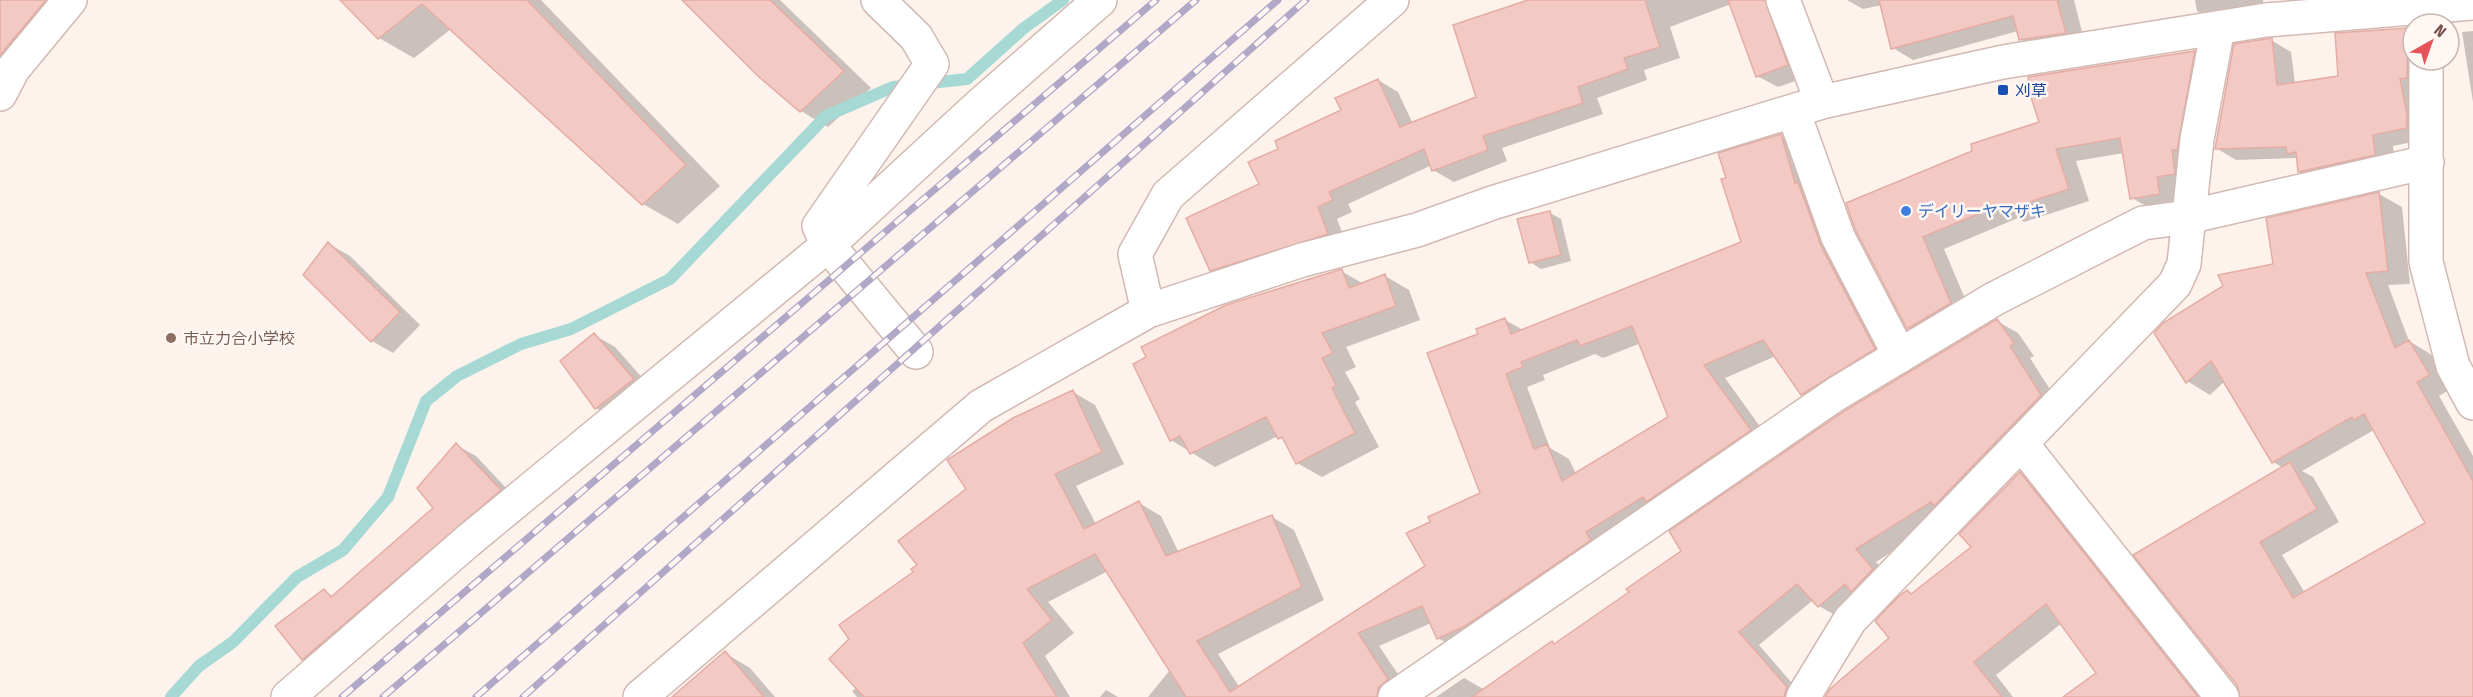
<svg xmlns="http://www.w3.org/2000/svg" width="2473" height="697" viewBox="0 0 2473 697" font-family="'Fira Sans Condensed','Noto Sans JP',sans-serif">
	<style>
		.shadow { fill: #0003; fill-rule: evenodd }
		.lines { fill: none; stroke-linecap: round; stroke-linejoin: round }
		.stream { stroke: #a6d9d4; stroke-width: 12 }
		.building { fill: #f2cac3; stroke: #e5aca4; stroke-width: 1.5; fill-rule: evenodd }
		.minor-casing { stroke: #d2b9b3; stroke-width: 36 }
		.minor { stroke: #fff; stroke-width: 33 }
		.rail-casing { stroke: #b1a8c8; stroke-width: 7 }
		.rail { stroke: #fff7f3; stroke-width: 4.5; stroke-dasharray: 14; stroke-linecap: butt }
		.transit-dot { fill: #1a4fb4; stroke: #fff7f3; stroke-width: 2 }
		.shop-dot { fill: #3f7fe0; stroke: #fff7f3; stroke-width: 2 }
		.education-dot { fill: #8d6e63; stroke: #fff7f3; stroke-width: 2 }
		.labels { text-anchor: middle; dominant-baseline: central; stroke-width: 5; stroke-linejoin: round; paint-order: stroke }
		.transit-label { font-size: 16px; fill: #164399; stroke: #fff7f3; text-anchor: start }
		.shop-label { font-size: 16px; fill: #366cbe; stroke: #fff7f3; text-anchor: start }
		.education-label { font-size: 16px; fill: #785e54; stroke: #fff7f3; text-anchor: start }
	</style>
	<rect width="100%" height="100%" fill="#fdf2ec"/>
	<path class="shadow" d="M 0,0 L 77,0 L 0,60 Z
		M 342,0 L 541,0 L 720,186 L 678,224 L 643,204 L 451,29 L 414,58 L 379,38 Z
		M 685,0 L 780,0 L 871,88 L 828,127 L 801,111 Z
		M 1532,0 L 1784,0 L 1807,77 L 1778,87 L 1757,76 L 1731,4 L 1670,27 L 1680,58 L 1644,70 L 1647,80 L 1597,98 L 1603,114 L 1502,148 L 1507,161 L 1454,182 L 1433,170 L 1432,165 L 1348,204 L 1352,212 L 1337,219 L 1347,245 L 1232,281 L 1211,270 L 1280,150 L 1343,111 L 1378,80 L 1398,92 L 1413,124 L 1478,98 Z
		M 1847,0 L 2074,0 L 2085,44 L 2041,51 L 2020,39 L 2018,31 L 1913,60 L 1893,48 L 1882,5 L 1863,9 Z
		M 2195,0 L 2263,0 L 2265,16 L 2218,24 L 2197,11 Z
		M 2407,30 L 2413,33 L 2413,60 L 2427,139 L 2393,146 L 2395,166 L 2319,183 L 2299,172 L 2296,158 L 2236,160 L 2216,148 L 2271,40 L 2291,52 L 2295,84 L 2339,77 Z
		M 2473,31 L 2473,102 L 2462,32 Z
		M 2194,52 L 2215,64 L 2181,206 L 2153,210 L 2132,198 L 2124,153 L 2076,161 L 2089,201 L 2024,222 L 2018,218 L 1944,249 L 1972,315 L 1930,340 L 1908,328 L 1857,229 L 2041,123 Z
		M 1781,136 L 1803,149 L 1896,362 L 1824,407 L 1802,394 L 1776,356 L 1725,378 L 1772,443 L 1460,651 L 1438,638 L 1431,623 L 1379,646 L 1410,692 L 1405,697 L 1148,697 L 1170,670 L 1108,571 L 1048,602 L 1074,633 L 1045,656 L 1070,697 L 857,697 L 852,691 L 857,687 L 919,566 L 968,490 L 1073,392 L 1095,405 L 1124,464 L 1076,486 L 1096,524 L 1139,503 L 1161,516 L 1179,553 L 1272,517 L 1294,530 L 1324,600 L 1218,654 L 1240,688 L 1427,566 L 1432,523 L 1482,494 L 1480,335 L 1505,320 L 1523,330 L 1743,243 ZM 1641,343 L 1670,418 L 1576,474 L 1569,459 L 1550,448 L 1527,387 L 1545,380 L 1543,375 L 1595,354 L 1603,358 Z
		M 2379,194 L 2402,207 L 2410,284 L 2388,285 L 2409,341 L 2432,355 L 2452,388 L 2439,396 L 2473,456 L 2473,697 L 2242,697 L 2238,685 L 2136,555 L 2284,468 L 2273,462 L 2225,381 L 2210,395 L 2187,381 L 2275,265 ZM 2374,430 L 2427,524 L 2305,593 L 2282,555 L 2339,522 L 2313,477 L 2302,471 Z
		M 1550,213 L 1561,219 L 1571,261 L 1541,269 L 1530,262 Z
		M 329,244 L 350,256 L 420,325 L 393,353 L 372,341 Z
		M 1341,271 L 1364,284 L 1385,276 L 1409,290 L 1420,320 L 1346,347 L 1356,367 L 1345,372 L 1360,399 L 1355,402 L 1379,447 L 1322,477 L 1297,463 L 1287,442 L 1278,436 L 1215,467 L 1171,440 L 1227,308 L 1308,279 Z
		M 1997,321 L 2018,333 L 2034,356 L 2030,358 L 2062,408 L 1951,514 L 1876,562 L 1893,582 L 1840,618 L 1819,606 L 1813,600 L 1759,645 L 1804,697 L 1436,697 L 1464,678 L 1485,690 L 1556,645 L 1631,592 Z
		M 594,335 L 615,347 L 654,391 L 617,420 L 596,408 Z
		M 456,445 L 476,456 L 519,502 L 323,670 L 303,659 L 324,591 L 334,597 L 435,508 Z
		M 2020,473 L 2043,486 L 2209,697 L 2065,697 L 2098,673 L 2062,623 L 1996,675 L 2013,697 L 1826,697 L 1891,638 L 1907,592 L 1913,595 L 1973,547 Z
		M 725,653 L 750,668 L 775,697 L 676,697 Z
		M 1106,690 L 1118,697 L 1100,697 Z"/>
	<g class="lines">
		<path class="stream" d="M 171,697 L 199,666 L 233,642 L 297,577 L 343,550 L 388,497 L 426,401 L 457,376 L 521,344 L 571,329 L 670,279 L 826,116 L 893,87 L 967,79 L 1024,28 L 1063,0"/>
	</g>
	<path class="building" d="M 0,0 L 46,0 L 0,55 Z
		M 340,0 L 527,0 L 686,165 L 642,205 L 422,4 L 378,39 Z
		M 682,0 L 770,0 L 844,71 L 800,112 L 758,76 Z
		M 1528,0 L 1645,0 L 1660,47 L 1624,58 L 1628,69 L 1578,87 L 1583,103 L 1483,136 L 1488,150 L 1432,171 L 1424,149 L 1329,192 L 1333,200 L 1318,207 L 1328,234 L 1210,271 L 1186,218 L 1259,184 L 1248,162 L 1278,149 L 1275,141 L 1341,110 L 1335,98 L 1378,79 L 1400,127 L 1476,97 L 1453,25 Z
		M 1728,0 L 1765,0 L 1788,65 L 1756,77 Z
		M 1879,0 L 2057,0 L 2066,33 L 2019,40 L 2013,16 L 1891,49 Z
		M 2408,28 L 2407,78 L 2400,79 L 2407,114 L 2407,128 L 2373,135 L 2375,155 L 2298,172 L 2296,152 L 2287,154 L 2286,147 L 2215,149 L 2234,44 L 2272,38 L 2277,85 L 2338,76 L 2335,33 Z
		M 2195,51 L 2177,150 L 2172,150 L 2175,174 L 2157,177 L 2160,194 L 2130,199 L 2120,138 L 2056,149 L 2069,189 L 2002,211 L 2000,205 L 1923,237 L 1951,303 L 1907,329 L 1855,229 L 1846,203 L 1972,151 L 1971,144 L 2039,122 L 2026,82 L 2029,81 L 2028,77 Z
		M 1781,134 L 1795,183 L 1798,182 L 1821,246 L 1875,349 L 1801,395 L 1763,340 L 1704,365 L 1751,430 L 1646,502 L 1643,497 L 1586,532 L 1591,540 L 1465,626 L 1437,639 L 1422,606 L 1358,633 L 1388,679 L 1378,688 L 1377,697 L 1186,697 L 1095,554 L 1027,589 L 1052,620 L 1023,643 L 1057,697 L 864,697 L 829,659 L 849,639 L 839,625 L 913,572 L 911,569 L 917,565 L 898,541 L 966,489 L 947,460 L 1013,418 L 1073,390 L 1102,452 L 1055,474 L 1084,529 L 1139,501 L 1166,556 L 1272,515 L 1302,587 L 1197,641 L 1230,692 L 1425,566 L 1406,533 L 1430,522 L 1428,517 L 1480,493 L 1427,353 L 1478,334 L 1476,329 L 1505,318 L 1511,334 L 1741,242 L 1721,179 L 1726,178 L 1718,153 ZM 1632,326 L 1668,417 L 1562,481 L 1547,444 L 1534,449 L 1506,374 L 1523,367 L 1521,362 L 1577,340 L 1580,346 Z
		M 2379,192 L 2388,271 L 2366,273 L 2395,348 L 2409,340 L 2430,375 L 2417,382 L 2473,481 L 2473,697 L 2240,697 L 2237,685 L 2133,555 L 2290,462 L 2317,509 L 2260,542 L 2293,598 L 2425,523 L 2364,414 L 2354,420 L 2352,417 L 2272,463 L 2211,361 L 2186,383 L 2154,333 L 2163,323 L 2223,286 L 2218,275 L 2273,264 L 2266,218 Z
		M 1550,211 L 1561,255 L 1529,263 L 1517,219 Z
		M 328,242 L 400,312 L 371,342 L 303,275 Z
		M 1342,269 L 1349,288 L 1385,274 L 1396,306 L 1322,333 L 1333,353 L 1322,358 L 1336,385 L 1332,388 L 1355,433 L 1296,464 L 1282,437 L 1278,439 L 1266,417 L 1190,454 L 1180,436 L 1170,441 L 1133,364 L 1146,357 L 1141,347 L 1226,305 Z
		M 1997,319 L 2014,343 L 2010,346 L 2041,395 L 1934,506 L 1931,502 L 1856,549 L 1873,569 L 1851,592 L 1845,584 L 1818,607 L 1797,584 L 1739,632 L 1787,687 L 1784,697 L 1472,697 L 1552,641 L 1554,644 L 1629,592 L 1626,589 L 1681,551 L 1669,531 L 1846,410 Z
		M 594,333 L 634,379 L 595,409 L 560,361 Z
		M 456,443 L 501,490 L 302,660 L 275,626 L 324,589 L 331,597 L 433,508 L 417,488 Z
		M 2020,472 L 2198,697 L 2063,697 L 2096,673 L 2046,604 L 1974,662 L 2002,697 L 1825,697 L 1830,689 L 1889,638 L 1875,621 L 1898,597 L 1907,590 L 1911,594 L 1971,547 L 1959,534 Z
		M 725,651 L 764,697 L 672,697 Z"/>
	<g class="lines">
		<g class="minor-casing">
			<path id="minor" d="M 878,0 L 916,37 L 932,64 L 819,226 L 828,245 L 916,352
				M 1783,0 L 1822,102
				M 2426,60 L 2426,262 L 2453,366 L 2473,403
				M 0,94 L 13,69 L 70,0
				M 1793,111 L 1838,237 L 1900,356
				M 1148,311 L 1135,254 L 1168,195 L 1392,0
				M 2021,443 L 2222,697
				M 288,697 L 469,540 L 828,245 L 981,104 L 1100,0
				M 640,697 L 981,406 L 1148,311 L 1302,260 L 1417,230 L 1492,203 L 1822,102 L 2003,62 L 2266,20 L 2473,3
				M 1395,697 L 1836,394 L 1994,299 L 2143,223 L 2188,217 L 2427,162
				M 1803,697 L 1850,620 L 2175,284 L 2184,264 L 2197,139 L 2218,28"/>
		</g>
		<use href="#minor" class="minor"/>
		<g class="rail-casing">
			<path id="rail" d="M 342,697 L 1156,0
				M 383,697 L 1196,0
				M 476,697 L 1278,0
				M 523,697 L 1306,0"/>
		</g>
		<use href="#rail" class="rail"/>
	</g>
	<rect class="transit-dot" x="1997" y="84" width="12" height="12" rx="3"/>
	<circle class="shop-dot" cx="1906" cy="211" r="6"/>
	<circle class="education-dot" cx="171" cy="338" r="6"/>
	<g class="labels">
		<g class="transit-label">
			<text x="2015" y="90">刈草</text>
		</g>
		<g class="shop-label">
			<text x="1918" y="211">デイリーヤマザキ</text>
		</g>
		<g class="education-label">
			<text x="183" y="338">市立力合小学校</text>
		</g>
	</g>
	<g transform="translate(2431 42) rotate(40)"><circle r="28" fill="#fff7f3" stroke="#c9b5b1" stroke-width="1.5"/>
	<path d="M0-4.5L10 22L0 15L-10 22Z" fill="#e55358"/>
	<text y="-9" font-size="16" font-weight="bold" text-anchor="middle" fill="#79524e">N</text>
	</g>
</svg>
